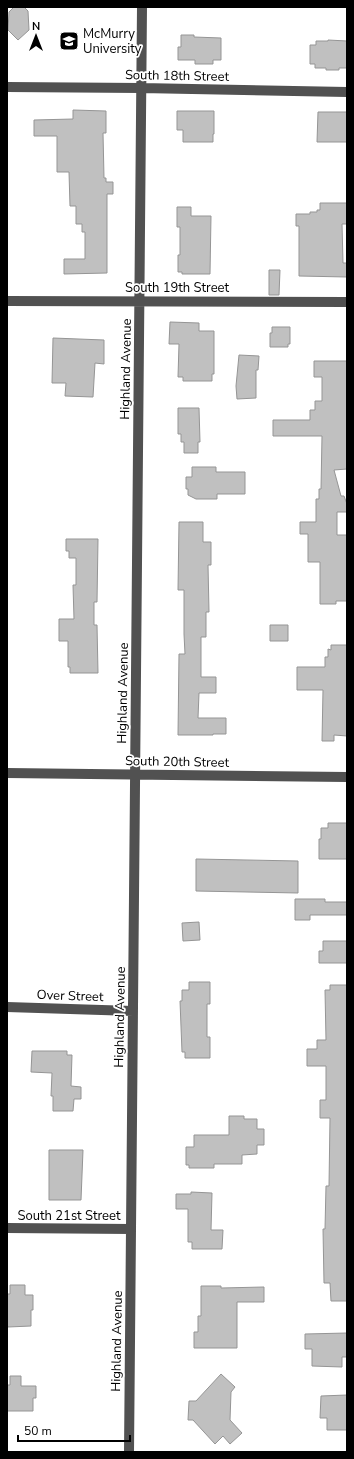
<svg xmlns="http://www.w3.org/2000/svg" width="354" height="1459" viewBox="0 0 354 1459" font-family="'Nunito Sans',sans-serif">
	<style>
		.building { fill: #c0c0c0; stroke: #959595 }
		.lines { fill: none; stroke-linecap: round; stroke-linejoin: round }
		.minor { stroke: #515151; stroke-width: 10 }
		.labels { text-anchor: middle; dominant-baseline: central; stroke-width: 3.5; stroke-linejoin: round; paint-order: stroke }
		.poi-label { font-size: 13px; fill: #000; stroke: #fff; text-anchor: start }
		.street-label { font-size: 13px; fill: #000; stroke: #fff }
	</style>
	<rect width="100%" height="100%" fill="#fff"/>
	<path class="building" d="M 14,7 L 24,7 L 28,11 L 29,30 L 18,40 L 8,30 L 9,12 Z
		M 181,35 L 194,35 L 194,37 L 221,38 L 221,60 L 213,60 L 213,64 L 195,64 L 195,60 L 178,60 L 178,47 L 181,47 Z
		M 328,40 L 347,41 L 347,68 L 339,68 L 339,70 L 326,70 L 326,68 L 315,68 L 315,64 L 310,64 L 310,45 L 316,45 L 316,41 L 328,41 Z
		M 73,110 L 106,111 L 106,133 L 103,133 L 104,178 L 106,178 L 106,182 L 113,182 L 113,194 L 107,194 L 107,273 L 64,274 L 64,259 L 85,259 L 85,232 L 82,232 L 82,224 L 76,224 L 76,206 L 70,206 L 69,172 L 57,172 L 57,136 L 34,136 L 34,120 L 73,119 Z
		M 177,111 L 214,111 L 214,134 L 213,134 L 213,142 L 183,142 L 183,130 L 177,130 Z
		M 318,112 L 347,112 L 347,142 L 317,142 Z
		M 320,203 L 347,203 L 347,224 L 342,224 L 343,263 L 347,263 L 347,277 L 299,276 L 299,226 L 296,226 L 296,214 L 310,214 L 310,212 L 317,212 L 317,210 L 320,210 Z
		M 177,207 L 191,207 L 191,216 L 211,216 L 210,274 L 182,274 L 182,272 L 178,272 L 178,255 L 180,255 L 180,227 L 177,227 Z
		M 269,270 L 280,270 L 279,295 L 269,295 Z
		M 170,322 L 199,323 L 199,331 L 214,331 L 214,374 L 212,374 L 212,381 L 183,381 L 183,377 L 178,377 L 179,344 L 169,344 Z
		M 272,327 L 290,327 L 290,344 L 288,344 L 288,347 L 270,347 L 270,333 L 272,333 Z
		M 53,338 L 104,340 L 104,364 L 95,363 L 93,397 L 65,396 L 66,383 L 52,383 Z
		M 239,355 L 259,356 L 258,370 L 256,370 L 256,398 L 237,399 L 236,386 Z
		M 314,361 L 347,361 L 347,469 L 334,470 L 341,496 L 344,496 L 347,504 L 347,512 L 337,512 L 337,535 L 347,535 L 347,601 L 336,601 L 336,604 L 320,604 L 320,562 L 308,562 L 308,534 L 300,534 L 300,522 L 316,522 L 316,499 L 319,499 L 319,489 L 321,489 L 322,436 L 273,436 L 273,420 L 310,420 L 310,410 L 315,410 L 315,401 L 322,401 L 322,377 L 314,377 Z
		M 178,408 L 199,408 L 200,442 L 198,442 L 198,453 L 184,453 L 184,442 L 181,442 L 181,434 L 178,434 Z
		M 192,467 L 216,467 L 216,472 L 245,472 L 245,494 L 217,494 L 217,499 L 196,499 L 188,495 L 188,489 L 186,489 L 186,477 L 192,477 Z
		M 179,522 L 203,522 L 203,542 L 211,542 L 211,565 L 208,565 L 209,612 L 206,612 L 206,637 L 201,637 L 201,677 L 216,677 L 216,693 L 199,693 L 198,718 L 226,718 L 226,734 L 213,734 L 213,735 L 178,735 L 179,654 L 185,654 L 184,634 L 184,590 L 178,590 Z
		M 66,539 L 98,539 L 97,602 L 94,602 L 94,625 L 97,625 L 98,673 L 70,673 L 70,667 L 68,667 L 68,641 L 59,641 L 59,619 L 74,619 L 73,585 L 76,585 L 76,558 L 69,558 L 69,551 L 66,551 Z
		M 270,625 L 288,625 L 288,641 L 270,641 Z
		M 331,645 L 347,645 L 347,736 L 334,735 L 334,741 L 322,741 L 323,690 L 297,690 L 297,667 L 325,667 L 325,657 L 328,657 L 328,649 L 331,650 Z
		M 328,823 L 347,823 L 347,859 L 319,859 L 319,839 L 321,839 L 321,828 L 328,828 Z
		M 196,859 L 298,861 L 298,893 L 196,891 Z
		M 295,899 L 325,899 L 325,902 L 347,902 L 347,915 L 310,915 L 310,920 L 295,920 Z
		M 199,922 L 200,940 L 183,941 L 182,923 Z
		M 323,941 L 347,941 L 347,963 L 319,963 L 319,951 L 323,951 Z
		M 189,982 L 210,982 L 210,1004 L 207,1004 L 207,1037 L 210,1037 L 210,1058 L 185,1058 L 185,1052 L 182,1052 L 180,1001 L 182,1001 L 182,990 L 189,990 Z
		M 330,985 L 347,985 L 347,1301 L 331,1301 L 330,1283 L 324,1283 L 323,1229 L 325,1229 L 326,1186 L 329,1186 L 330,1118 L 320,1118 L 320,1100 L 326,1100 L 326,1066 L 307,1066 L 307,1049 L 317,1049 L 317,1040 L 326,1040 L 325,990 L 330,990 Z
		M 32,1051 L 67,1051 L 67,1055 L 72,1055 L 71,1086 L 81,1087 L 81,1099 L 74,1099 L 73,1111 L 53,1111 L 53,1096 L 51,1096 L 52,1073 L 31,1072 Z
		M 229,1116 L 244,1116 L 244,1119 L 257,1119 L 257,1129 L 264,1129 L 264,1145 L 257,1145 L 257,1154 L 242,1155 L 242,1164 L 214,1164 L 214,1168 L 189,1168 L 189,1165 L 186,1165 L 186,1147 L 194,1147 L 194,1135 L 229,1135 Z
		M 49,1150 L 83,1150 L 81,1200 L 49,1200 Z
		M 191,1192 L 212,1193 L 211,1230 L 223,1230 L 222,1249 L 192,1249 L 192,1242 L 188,1242 L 188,1209 L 176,1209 L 176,1194 L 191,1194 Z
		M 10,1285 L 25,1285 L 25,1295 L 33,1295 L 33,1310 L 31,1310 L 31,1326 L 8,1327 L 7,1325 L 7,1294 L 10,1294 Z
		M 201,1286 L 221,1286 L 221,1288 L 264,1287 L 264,1302 L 237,1302 L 237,1348 L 194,1348 L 194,1332 L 198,1332 L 198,1316 L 201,1316 Z
		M 347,1333 L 347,1357 L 342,1357 L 342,1367 L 312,1366 L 312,1349 L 305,1349 L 305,1334 Z
		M 221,1374 L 235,1387 L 231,1392 L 230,1420 L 242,1433 L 230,1444 L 223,1436 L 215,1444 L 193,1420 L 188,1420 L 189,1401 L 196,1401 Z
		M 10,1376 L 21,1376 L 21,1386 L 36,1386 L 36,1398 L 33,1398 L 33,1411 L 7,1411 L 7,1385 L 10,1385 Z
		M 347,1395 L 347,1430 L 327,1430 L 327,1418 L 320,1418 L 321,1396 Z"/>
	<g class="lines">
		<path class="minor" d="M 7,87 L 141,88 L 347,92
			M 7,301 L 347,302
			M 7,773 L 347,777
			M 7,1007 L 133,1011
			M 7,1228 L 131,1229
			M 129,1452 L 142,7"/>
	</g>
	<defs>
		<g id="university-square" transform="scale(1)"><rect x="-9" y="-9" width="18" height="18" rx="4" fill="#000" stroke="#fff"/><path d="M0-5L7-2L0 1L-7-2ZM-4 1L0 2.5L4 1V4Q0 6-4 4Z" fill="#fff"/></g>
	</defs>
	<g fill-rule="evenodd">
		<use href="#university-square" x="69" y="41"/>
	</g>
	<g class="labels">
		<g class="poi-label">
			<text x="83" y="34">McMurry<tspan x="83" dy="15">University</tspan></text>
		</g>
		<g class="street-label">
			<text transform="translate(177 76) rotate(1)">South 18th Street</text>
			<text x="177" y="288">South 19th Street</text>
			<text transform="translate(126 369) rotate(-89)">Highland Avenue</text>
			<text transform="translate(123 693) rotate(-89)">Highland Avenue</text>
			<text transform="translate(177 762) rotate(1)">South 20th Street</text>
			<text transform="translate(70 996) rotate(2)">Over Street</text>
			<text transform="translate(120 1017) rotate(-89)">Highland Avenue</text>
			<text x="69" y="1216">South 21st Street</text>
			<text transform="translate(117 1341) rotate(-89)">Highland Avenue</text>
		</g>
	</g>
	<rect width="354" height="1459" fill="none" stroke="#000000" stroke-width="16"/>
	<g transform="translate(36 36)" stroke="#ffffff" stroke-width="3" paint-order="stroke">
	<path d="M0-3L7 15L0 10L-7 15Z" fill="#000000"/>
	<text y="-6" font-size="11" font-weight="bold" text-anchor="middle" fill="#000000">N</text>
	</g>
	<path d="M18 1435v6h112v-6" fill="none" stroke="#000000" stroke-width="2"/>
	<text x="24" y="1435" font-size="12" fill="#000000" stroke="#ffffff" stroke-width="3" paint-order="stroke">50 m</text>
</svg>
